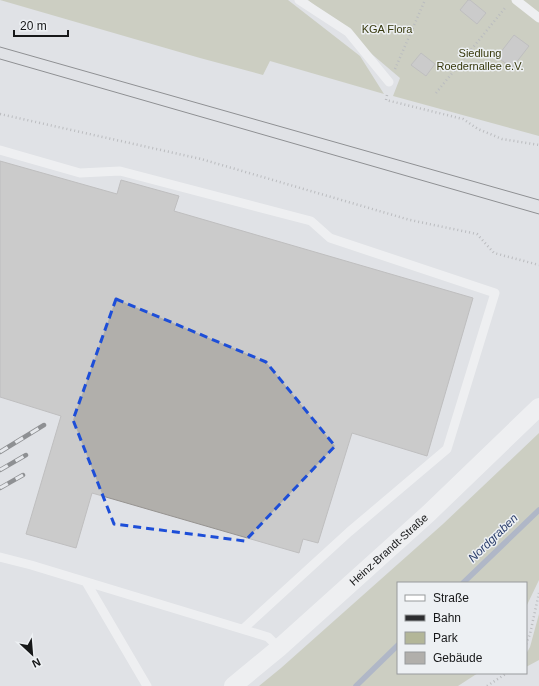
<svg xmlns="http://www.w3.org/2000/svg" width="539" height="686" viewBox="0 0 539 686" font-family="Helvetica,sans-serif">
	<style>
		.green { fill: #b3b698 }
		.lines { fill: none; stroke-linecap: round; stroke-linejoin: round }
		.stream { stroke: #7684a2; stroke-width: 5.5 }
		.building { fill: #b1afab; stroke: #969390 }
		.path { stroke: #8d8e91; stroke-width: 2.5; stroke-dasharray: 1 3; stroke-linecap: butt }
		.service { stroke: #fff; stroke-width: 9 }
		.minor { stroke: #fff; stroke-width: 18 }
		.tram { stroke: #2c2d2f; stroke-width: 1 }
		.rail-casing { stroke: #2c2d2f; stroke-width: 4.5 }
		.rail { stroke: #edf0f3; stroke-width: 3; stroke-dasharray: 9; stroke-linecap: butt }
		.marked { fill: none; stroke: #1d4ed8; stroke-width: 3; stroke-dasharray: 8 5; stroke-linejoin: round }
		.labels { text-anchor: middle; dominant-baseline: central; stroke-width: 3; stroke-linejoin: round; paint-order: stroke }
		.park-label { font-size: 11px; fill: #37390d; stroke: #edf0f3 }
		.street-label { font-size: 11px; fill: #171819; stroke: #edf0f3 }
		.water-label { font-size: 12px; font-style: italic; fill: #2c3f6b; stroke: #edf0f3 }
	</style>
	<rect width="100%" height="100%" fill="#e0e2e6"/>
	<path class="green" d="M 0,0 L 288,0 L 360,56 L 384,94 L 270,61 L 263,75 L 200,58 Z
		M 308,0 L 539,0 L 539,136 L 393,96 L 400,78 Z
		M 539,433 L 539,580 L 526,607 L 526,583 L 398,583 L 398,673 L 478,673 L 458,686 L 259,686 L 281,668 L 443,524 Z
		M 539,614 L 539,660 L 526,667 L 526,654 L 530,647 Z"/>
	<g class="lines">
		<path class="stream" d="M 463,583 L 539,510
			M 356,686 L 398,645"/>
	</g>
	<path class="building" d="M 468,0 L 470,0 L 486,13 L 477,24 L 460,10 Z
		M 514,35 L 529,46 L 512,68 L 497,57 Z
		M 421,53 L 435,64 L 426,76 L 411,65 Z
		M 0,161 L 117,194 L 121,180 L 179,196 L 174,211 L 473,298 L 427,456 L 352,433 L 318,543 L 303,539 L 299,553 L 92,493 L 76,548 L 26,534 L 61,416 L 0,397 Z"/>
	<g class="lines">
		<path class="path" d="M 395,69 L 425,0
			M 436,93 L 505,8
			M 387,95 L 386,100 L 463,119 L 478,129 L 502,139 L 539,145
			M 0,114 L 201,159 L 410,220 L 477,234 L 494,253 L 539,265
			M 526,644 L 530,634 L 539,593
			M 487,686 L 507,673"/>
		<path class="service" d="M 299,0 L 348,32 L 389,82
			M 516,0 L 539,18
			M 0,150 L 80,173 L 120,171 L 311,221 L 330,238 L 495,293 L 447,449 L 349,532 L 243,629
			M 0,557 L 31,565 L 268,637 L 279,648
			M 86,582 L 147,686"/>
		<path class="minor" id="s1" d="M 233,686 L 279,648 L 429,513 L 539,407"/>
		<path class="tram" d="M 0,47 L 539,200
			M 0,59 L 539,214"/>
		<g class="rail-casing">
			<path id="rail" d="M 0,452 L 44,425
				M 0,470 L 26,455
				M 0,488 L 23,475"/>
		</g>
		<use href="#rail" class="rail"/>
	</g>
	<path d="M0 0H539V686H0ZM 116,299 L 266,362 L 335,446 L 245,541 L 114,524 L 73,420 Z" fill="#e0e2e6" fill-opacity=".55" fill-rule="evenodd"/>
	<path class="marked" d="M 116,299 L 266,362 L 335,446 L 245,541 L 114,524 L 73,420 Z"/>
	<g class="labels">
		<g class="park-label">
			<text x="387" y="29">KGA Flora</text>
			<text x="480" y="53">Siedlung<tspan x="480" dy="13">Roedernallee e.V.</tspan></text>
		</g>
		<g class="street-label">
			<text stroke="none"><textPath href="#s1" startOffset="207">Heinz-Brandt-Straße</textPath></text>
		</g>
		<g class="water-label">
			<text transform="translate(493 538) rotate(-44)">Nordgraben</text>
		</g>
	</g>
	<rect x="397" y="582" width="130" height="92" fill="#edf0f3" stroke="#979a9c"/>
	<rect x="405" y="595" width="20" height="6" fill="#ffffff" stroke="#979a9c"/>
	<text x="433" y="602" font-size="12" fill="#171819">Straße</text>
	<rect x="405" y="615" width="20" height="6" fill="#2c2d2f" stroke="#979a9c"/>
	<text x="433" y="622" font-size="12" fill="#171819">Bahn</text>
	<rect x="405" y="632" width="20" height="12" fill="#b3b698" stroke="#979a9c"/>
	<text x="433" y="642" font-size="12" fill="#171819">Park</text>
	<rect x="405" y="652" width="20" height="12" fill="#b1afab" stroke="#979a9c"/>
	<text x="433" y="662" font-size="12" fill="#171819">Gebäude</text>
	<g transform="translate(32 654) rotate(154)" stroke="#edf0f3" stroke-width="3" paint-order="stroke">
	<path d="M0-3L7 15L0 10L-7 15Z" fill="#171819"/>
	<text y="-6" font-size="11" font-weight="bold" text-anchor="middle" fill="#171819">N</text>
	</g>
	<path d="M14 30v6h54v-6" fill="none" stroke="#171819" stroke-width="2"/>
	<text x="20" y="30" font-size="12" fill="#171819" stroke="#edf0f3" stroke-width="3" paint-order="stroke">20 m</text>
</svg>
